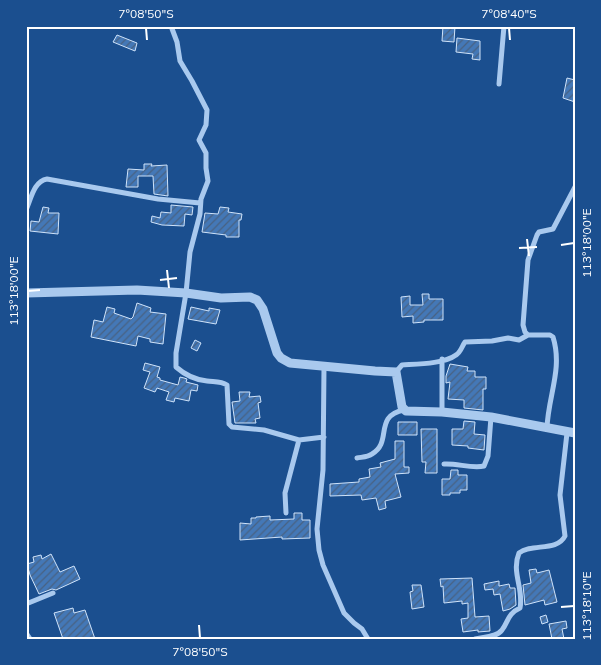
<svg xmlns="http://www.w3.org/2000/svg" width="601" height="665" viewBox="0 0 601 665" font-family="Mulish,sans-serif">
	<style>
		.building { fill: url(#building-hatch); stroke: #cfe3fa }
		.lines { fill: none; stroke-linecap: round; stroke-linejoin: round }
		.minor { stroke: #a9c9ee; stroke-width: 5 }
		.tertiary { stroke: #a9c9ee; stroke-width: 9 }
		.ticks { fill: none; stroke: #fff; stroke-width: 2 }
		.neatline { fill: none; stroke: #fff; stroke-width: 2 }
		.ticks-label { font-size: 12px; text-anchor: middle; fill: #fff }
	</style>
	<defs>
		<pattern id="building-hatch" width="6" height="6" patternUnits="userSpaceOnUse" patternTransform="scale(1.25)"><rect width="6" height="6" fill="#4478b7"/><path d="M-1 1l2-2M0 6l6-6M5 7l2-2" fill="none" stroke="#486282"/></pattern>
	</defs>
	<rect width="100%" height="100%" fill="#1b4f8f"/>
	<path class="building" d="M 443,26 L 455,26 L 454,42 L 442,41 Z
		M 117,35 L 137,43 L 135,51 L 113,42 Z
		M 457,38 L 480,41 L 480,60 L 472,59 L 473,54 L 456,52 Z
		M 567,78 L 575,80 L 575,102 L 563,98 Z
		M 144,164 L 152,164 L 151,166 L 167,165 L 168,196 L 154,194 L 153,176 L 138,176 L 138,187 L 126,187 L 128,169 L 144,170 Z
		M 171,205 L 193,207 L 192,215 L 185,214 L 184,226 L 162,225 L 151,222 L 152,216 L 160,218 L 161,212 L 171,213 Z
		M 43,207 L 49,208 L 48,213 L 59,213 L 58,234 L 30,231 L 31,221 L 39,222 Z
		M 220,207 L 229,208 L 228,212 L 242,214 L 241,220 L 239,220 L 239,237 L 226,237 L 226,235 L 202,232 L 205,213 L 218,214 Z
		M 422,294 L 429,294 L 429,299 L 443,299 L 443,320 L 424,320 L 424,322 L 413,323 L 413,316 L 402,317 L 401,297 L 410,296 L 410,305 L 423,305 Z
		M 137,303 L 151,308 L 150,312 L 166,314 L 163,344 L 150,342 L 150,339 L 138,336 L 136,346 L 91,337 L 94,320 L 103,322 L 107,307 L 115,309 L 114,313 L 131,319 L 133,317 Z
		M 191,307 L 209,311 L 209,308 L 220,310 L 216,324 L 188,319 Z
		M 195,340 L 201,343 L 197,351 L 191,348 Z
		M 145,363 L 160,367 L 157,377 L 160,378 L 160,380 L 178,385 L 180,377 L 184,378 L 187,379 L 186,382 L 198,385 L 197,391 L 191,390 L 189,401 L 175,398 L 174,402 L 166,400 L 169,392 L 157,388 L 155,392 L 144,388 L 150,372 L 143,370 Z
		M 450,364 L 468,367 L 467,371 L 475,371 L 475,377 L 486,377 L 486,389 L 483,389 L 483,410 L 464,408 L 464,400 L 448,399 L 450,382 L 446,383 L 446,376 Z
		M 239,392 L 250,392 L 249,397 L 260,396 L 261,402 L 258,403 L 260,418 L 255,419 L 256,423 L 235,423 L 232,402 L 240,401 Z
		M 464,421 L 475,422 L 474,434 L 485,435 L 484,450 L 468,448 L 468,446 L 452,445 L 452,429 L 463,429 Z
		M 398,422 L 417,422 L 417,435 L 398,435 Z
		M 421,429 L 437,429 L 437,473 L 425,473 L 426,462 L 422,462 Z
		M 395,441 L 404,441 L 404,467 L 409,467 L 409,473 L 395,474 L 401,497 L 385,501 L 386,508 L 379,510 L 376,498 L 362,500 L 361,495 L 330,496 L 330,484 L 359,482 L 359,479 L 370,477 L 369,469 L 381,467 L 380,463 L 395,459 Z
		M 451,470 L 458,470 L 458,475 L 467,475 L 467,490 L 460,490 L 460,493 L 450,493 L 450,495 L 442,495 L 442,479 L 450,479 Z
		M 294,513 L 302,513 L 302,520 L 310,520 L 310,538 L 282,539 L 282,537 L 240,540 L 240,523 L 251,524 L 251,518 L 256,518 L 256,517 L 270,516 L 270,520 L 294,519 Z
		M 51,554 L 60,572 L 74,566 L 80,579 L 56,590 L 52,589 L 39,594 L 30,575 L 27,564 L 34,562 L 33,557 L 41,555 L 42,559 Z
		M 536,569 L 537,573 L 549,570 L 557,602 L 545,605 L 544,600 L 525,605 L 523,585 L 531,583 L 529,570 Z
		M 472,578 L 475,617 L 489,616 L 490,631 L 478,632 L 478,630 L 463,632 L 461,619 L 468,618 L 468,603 L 462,604 L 462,601 L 444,603 L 443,586 L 441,587 L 440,579 Z
		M 499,581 L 499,586 L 509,584 L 510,588 L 515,588 L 516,605 L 510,609 L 503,611 L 500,594 L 494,595 L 493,589 L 485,590 L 484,584 Z
		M 412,585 L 421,585 L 424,607 L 412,609 L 410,592 L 413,591 Z
		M 73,608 L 74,613 L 85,610 L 95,639 L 63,639 L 54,613 Z
		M 546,615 L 548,622 L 542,624 L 540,617 Z
		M 566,621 L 567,628 L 562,629 L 564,639 L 552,639 L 549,624 Z"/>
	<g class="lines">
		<path class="minor" d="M 171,26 L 177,42 L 180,61 L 192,81 L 207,110 L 206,125 L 199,140 L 206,153 L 206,168 L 208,181 L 201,199 L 200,214 L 190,252 L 186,293 L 176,353 L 176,367 C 184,374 196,380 207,381 C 214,382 221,381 227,385 L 229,424 L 232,427 L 264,430 L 299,440 L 324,437
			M 499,84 L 504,26
			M 26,210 C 31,199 34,181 47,179 L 158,199 L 200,203
			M 442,359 L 442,412
			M 324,367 L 323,470 L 317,529 L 319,550 L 323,565 L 344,613 L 354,623 L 362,629 L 368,639
			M 396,372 L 402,365 C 417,364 444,364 456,355 C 461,352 462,346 465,342 L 492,341 L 508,338 L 519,340 L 528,335
			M 547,428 C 548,396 563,369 553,337 L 550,335 L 528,335 L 525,332 L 523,325 L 528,260 L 537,235 L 539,232 L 553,229 L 575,187
			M 357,458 C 362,457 368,457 372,454 C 393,442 373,416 404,410
			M 444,464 C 457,463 472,469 484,466 L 488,456 L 491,417
			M 286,513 L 285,493 L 299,440
			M 26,604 L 53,593
			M 26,633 L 30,639
			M 475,639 C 484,637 497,637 502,630 C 509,621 507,614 520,608 C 524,589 511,572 519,553 C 532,543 557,552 565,536 L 560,495 L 567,433"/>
		<path class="tertiary" d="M 26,293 L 137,290 L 186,293 L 221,298 L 250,297 L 257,300 L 263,309 L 277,353 L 281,358 L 290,363 L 375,371 L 396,372 L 402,407 L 406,411 L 442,412 L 491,417 L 575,433"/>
	</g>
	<path class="ticks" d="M 146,28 L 147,40M 509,28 L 510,40M 527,239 L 529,256M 561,245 L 574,243M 519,248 L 537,247M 167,270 L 169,288M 160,280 L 177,278M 28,291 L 40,290M 561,607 L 574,606M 199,625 L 200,638"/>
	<rect width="601" height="665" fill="none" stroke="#1b4f8f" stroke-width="55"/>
	<rect x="28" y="28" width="546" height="610" class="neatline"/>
	<g class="ticks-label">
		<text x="146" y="18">7°08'50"S</text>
		<text x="509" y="18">7°08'40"S</text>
		<text transform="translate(587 243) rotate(-90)" y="4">113°18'00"E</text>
		<text transform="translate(14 291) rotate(-90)" y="4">113°18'00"E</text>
		<text transform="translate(587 606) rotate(-90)" y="4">113°18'10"E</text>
		<text x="200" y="656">7°08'50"S</text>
	</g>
</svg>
